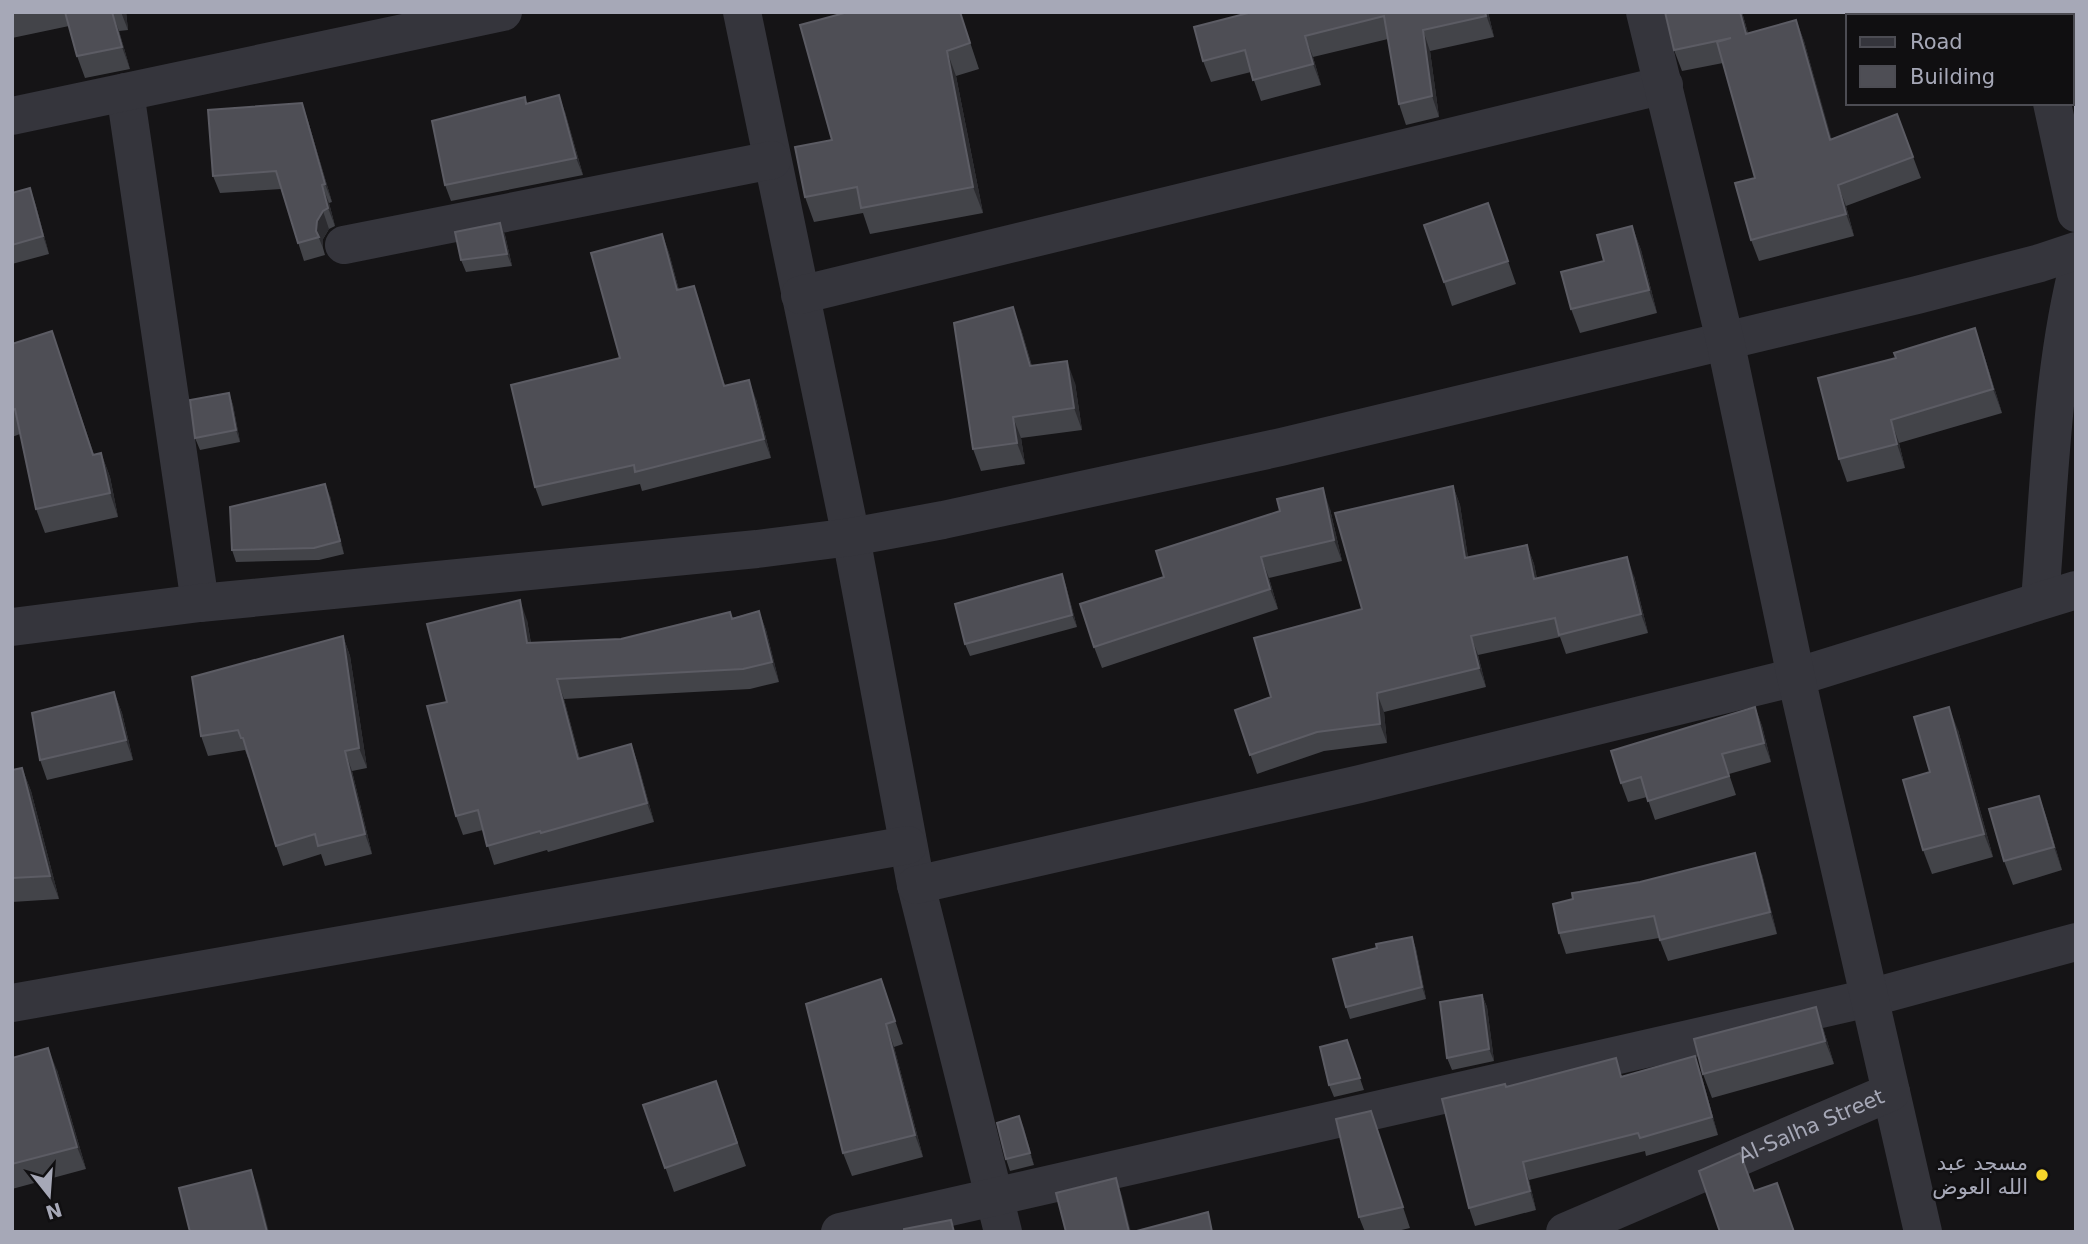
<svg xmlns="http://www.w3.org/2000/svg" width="2088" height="1244" viewBox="0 0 2088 1244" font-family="'DejaVu Sans',Cairo,sans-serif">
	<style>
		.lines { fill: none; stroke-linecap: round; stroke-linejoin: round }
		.minor { stroke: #35353c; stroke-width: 38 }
		.wall { fill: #434449 }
		.shaded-wall { fill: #2c2c30 }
		.building { fill: #4e4e55; stroke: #5c5c64; stroke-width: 2 }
		.poi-dot { fill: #f8d72b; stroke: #100f11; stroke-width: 2.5 }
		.labels { text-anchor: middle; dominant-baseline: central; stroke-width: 5; stroke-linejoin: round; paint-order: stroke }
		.street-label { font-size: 21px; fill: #a6a8b7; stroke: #100f11 }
		.poi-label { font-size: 21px; fill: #a6a8b7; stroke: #100f11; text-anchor: end }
	</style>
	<rect width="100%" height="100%" fill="#151416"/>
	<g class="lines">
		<g class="minor">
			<path d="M 742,12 L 851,537 L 916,885 L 1003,1232"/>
			<path d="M 2032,12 L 2032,16"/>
			<path d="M 125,92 L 200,603"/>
			<path d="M 2052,103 L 2076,213"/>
			<path d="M 12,116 L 503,12"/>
			<path d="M 344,245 L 772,160"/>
			<path d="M 800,295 L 1664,85"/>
			<path d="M 2040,600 C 2049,492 2051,381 2076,275"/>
			<path d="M 12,627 L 200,603 L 757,549 L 851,537 L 943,520 L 1281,447 L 1917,295 L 2040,263 L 2076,251"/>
			<path d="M 916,885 L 1360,784 L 1796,677 L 2076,590"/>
			<path d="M 12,1003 L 908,845"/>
			<path d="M 1891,1092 L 1923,1232"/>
			<path d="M 840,1232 L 1869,998 L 2076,942"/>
			<path id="s1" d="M 1565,1232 L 1891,1092 L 1796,677 L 1725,340 L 1645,12"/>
		</g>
	</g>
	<path class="wall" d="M 12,12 L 126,12 L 128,30 L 119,31 L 130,69 L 85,78 L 77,56 L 69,26 L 12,38 Z
		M 960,12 L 979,69 L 956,76 L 983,213 L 870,234 L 863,213 L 814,222 L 805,197 Z
		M 1252,12 L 1488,12 L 1494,37 L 1430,51 L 1439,117 L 1406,125 L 1399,104 L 1388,39 L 1313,57 L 1321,85 L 1261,101 L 1251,72 L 1211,82 L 1203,61 Z
		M 1742,12 L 1748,33 L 1796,20 L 1804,41 L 1831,139 L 1897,114 L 1921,178 L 1846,206 L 1854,236 L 1759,261 L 1751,240 L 1755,178 L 1723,63 L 1682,71 L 1674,50 Z
		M 525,97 L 527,104 L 565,112 L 583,175 L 451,201 L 445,185 Z
		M 302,103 L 308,121 L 332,202 L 329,203 L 335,226 L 329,229 L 323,239 L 323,248 L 325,255 L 304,261 L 281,189 L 220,193 L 213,176 Z
		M 30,188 L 36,206 L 49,254 L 12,264 L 12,193 Z
		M 1488,203 L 1516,284 L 1452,306 L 1444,282 Z
		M 500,223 L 505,235 L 512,266 L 466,272 L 461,260 Z
		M 1632,226 L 1641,250 L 1657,313 L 1580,333 L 1571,309 Z
		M 662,234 L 669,253 L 679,290 L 694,286 L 725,386 L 756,399 L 771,458 L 642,491 L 640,484 L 542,506 L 535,487 L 620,358 Z
		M 1021,329 L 1032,366 L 1075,383 L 1082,430 L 1021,438 L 1025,464 L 981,471 L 973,449 Z
		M 52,331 L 94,455 L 101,453 L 110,477 L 118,517 L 45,533 L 36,509 L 20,434 L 12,437 L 12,344 Z
		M 1983,352 L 2002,413 L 1899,443 L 1905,468 L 1847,482 L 1839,459 Z
		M 229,393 L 233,405 L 240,442 L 200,450 L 195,438 Z
		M 1453,486 L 1460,505 L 1468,558 L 1527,545 L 1534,564 L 1537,579 L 1634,576 L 1648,633 L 1566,654 L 1560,637 L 1478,655 L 1486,687 L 1384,712 L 1387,743 L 1324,751 L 1257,774 L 1235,710 L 1271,697 L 1362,609 Z
		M 330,496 L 344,554 L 319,560 L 236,562 L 232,550 Z
		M 1330,509 L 1342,561 L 1269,578 L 1278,609 L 1102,668 L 1094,647 L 1164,577 Z
		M 1062,574 L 1066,586 L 1077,627 L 970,656 L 965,644 Z
		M 759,611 L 766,630 L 779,682 L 750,689 L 564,699 L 580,759 L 631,744 L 638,764 L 654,822 L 548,852 L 547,850 L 494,865 L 483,830 L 463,835 L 456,816 L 447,702 L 527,620 L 531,643 L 621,639 L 730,612 L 732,618 Z
		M 343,636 L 350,656 L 367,768 L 352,771 L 372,854 L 325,866 L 321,854 L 283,866 L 276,846 L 249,758 L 248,758 L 245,750 L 208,756 L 201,736 Z
		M 114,692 L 122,713 L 133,760 L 47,780 L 40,760 Z
		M 1755,707 L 1762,726 L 1771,762 L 1729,774 L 1736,795 L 1655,820 L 1647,797 L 1628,802 L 1621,783 Z
		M 1958,730 L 1993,857 L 1932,874 L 1923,850 Z
		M 22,768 L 31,791 L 59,899 L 12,902 L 12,770 Z
		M 2039,796 L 2047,819 L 2062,870 L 2013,885 L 2004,861 Z
		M 1762,874 L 1777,934 L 1668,961 L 1659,938 L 1566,954 L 1559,933 Z
		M 1412,937 L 1416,949 L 1426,999 L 1350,1019 L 1346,1007 L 1377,948 Z
		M 881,979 L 903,1044 L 894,1047 L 923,1157 L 852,1176 L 843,1153 Z
		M 1482,995 L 1487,1007 L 1494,1061 L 1452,1070 L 1447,1058 Z
		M 1816,1007 L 1824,1031 L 1834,1064 L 1712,1098 L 1703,1074 Z
		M 1347,1040 L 1364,1090 L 1334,1097 L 1329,1085 Z
		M 1695,1056 L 1701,1074 L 1718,1135 L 1646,1156 L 1645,1151 L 1529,1180 L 1536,1210 L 1475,1226 L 1469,1208 L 1507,1087 L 1623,1076 Z
		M 12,1058 L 57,1070 L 86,1169 L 12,1189 Z
		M 716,1081 L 746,1166 L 674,1192 L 643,1105 Z
		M 1019,1116 L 1034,1165 L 1010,1171 L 1006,1159 Z
		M 1378,1132 L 1410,1228 L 1393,1232 L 1365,1232 L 1359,1217 Z"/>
	<path class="shaded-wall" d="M 112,12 L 119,31 L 130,69 L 122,47 Z
		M 121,12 L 126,12 L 128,30 Z
		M 1485,12 L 1488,12 L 1494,37 Z
		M 1740,12 L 1742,12 L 1754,55 L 1746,34 Z
		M 1796,20 L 1804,41 L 1838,161 L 1830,140 Z
		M 1423,30 L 1430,51 L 1439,117 L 1432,96 Z
		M 1305,36 L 1313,57 L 1321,85 L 1313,64 Z
		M 947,51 L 956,76 L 983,213 L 973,187 Z
		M 559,95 L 565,112 L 583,175 L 576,158 Z
		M 302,103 L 308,121 L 332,202 L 325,184 Z
		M 322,185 L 329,203 L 335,226 L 328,208 Z
		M 1838,185 L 1846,206 L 1854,236 L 1846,214 Z
		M 30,188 L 36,206 L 49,254 L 43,236 Z
		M 323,211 L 329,229 L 323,239 L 323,248 L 316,231 L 317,221 Z
		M 500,223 L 505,235 L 512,266 L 507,254 Z
		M 1632,226 L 1641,250 L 1657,313 L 1649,290 Z
		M 662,234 L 669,253 L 684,309 L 677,290 Z
		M 694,286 L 701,305 L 731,405 L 724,386 Z
		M 1013,307 L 1021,329 L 1038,388 L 1030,366 Z
		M 1975,328 L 1983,352 L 2002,413 L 1993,389 Z
		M 52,331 L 60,354 L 102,478 L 93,455 Z
		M 1067,361 L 1075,383 L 1082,430 L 1074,408 Z
		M 749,380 L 756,399 L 771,458 L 764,439 Z
		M 229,393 L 233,405 L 240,442 L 236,430 Z
		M 1013,417 L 1021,438 L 1025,464 L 1017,443 Z
		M 1891,420 L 1899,443 L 1905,468 L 1897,444 Z
		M 101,453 L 110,477 L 118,517 L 110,493 Z
		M 325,484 L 330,496 L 344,554 L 340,541 Z
		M 1453,486 L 1460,505 L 1471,577 L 1465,558 Z
		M 1323,488 L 1330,509 L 1342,561 L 1334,540 Z
		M 1527,545 L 1534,564 L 1541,598 L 1534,579 Z
		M 1261,557 L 1269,578 L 1278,609 L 1270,589 Z
		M 1627,557 L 1634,576 L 1648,633 L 1641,614 Z
		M 1062,574 L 1066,586 L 1077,627 L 1072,615 Z
		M 520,600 L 527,620 L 534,663 L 527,643 Z
		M 759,611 L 766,630 L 779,682 L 772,662 Z
		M 343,636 L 350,656 L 367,768 L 359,748 Z
		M 1471,636 L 1478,655 L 1486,687 L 1479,668 Z
		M 557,679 L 564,699 L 585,779 L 578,759 Z
		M 114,692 L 122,713 L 133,760 L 126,740 Z
		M 1377,693 L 1384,712 L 1387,743 L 1380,724 Z
		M 1755,707 L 1762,726 L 1771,762 L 1764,743 Z
		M 1949,707 L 1958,730 L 1993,857 L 1984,834 Z
		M 631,744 L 638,764 L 654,822 L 647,803 Z
		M 345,751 L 352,771 L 372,854 L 365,834 Z
		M 22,768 L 31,791 L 59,899 L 50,876 Z
		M 2039,796 L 2047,819 L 2062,870 L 2054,847 Z
		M 1755,853 L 1762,874 L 1777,934 L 1770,912 Z
		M 1412,937 L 1416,949 L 1426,999 L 1422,987 Z
		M 1482,995 L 1487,1007 L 1494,1061 L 1489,1049 Z
		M 1816,1007 L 1824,1031 L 1834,1064 L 1825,1041 Z
		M 886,1024 L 894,1047 L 923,1157 L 915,1135 Z
		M 48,1048 L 57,1070 L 86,1169 L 77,1147 Z
		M 1695,1056 L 1701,1074 L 1718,1135 L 1712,1117 Z
		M 1019,1116 L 1024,1128 L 1034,1165 L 1030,1153 Z
		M 1523,1162 L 1529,1180 L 1536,1210 L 1530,1191 Z
		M 251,1170 L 259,1193 L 269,1232 L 267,1232 Z
		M 1116,1178 L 1122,1196 L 1131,1232 L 1129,1232 Z"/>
	<path class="building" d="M 65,12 L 112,12 L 122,47 L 77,56 Z
		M 848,12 L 960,12 L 970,43 L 947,51 L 973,187 L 861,208 L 857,187 L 805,197 L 795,147 L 832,140 L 800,25 Z
		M 1252,12 L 1485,12 L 1486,16 L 1423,30 L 1432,96 L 1399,104 L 1384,16 L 1305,36 L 1313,64 L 1253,80 L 1245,50 L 1203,61 L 1194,27 Z
		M 1665,12 L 1740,12 L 1746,34 L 1796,20 L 1830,140 L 1897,114 L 1913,157 L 1838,185 L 1846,214 L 1751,240 L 1735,183 L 1755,178 L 1717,42 L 1731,38 L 1674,50 Z
		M 559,95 L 576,158 L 445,185 L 432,121 L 525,97 L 526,104 Z
		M 302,103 L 325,184 L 322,185 L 328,208 L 323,211 L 317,221 L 316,231 L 319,237 L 298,243 L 276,171 L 213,176 L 208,110 Z
		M 30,188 L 43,236 L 12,245 L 12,193 Z
		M 1488,203 L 1508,261 L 1444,282 L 1424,225 Z
		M 500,223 L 507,254 L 461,260 L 455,232 Z
		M 1632,226 L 1649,290 L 1571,309 L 1561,272 L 1604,261 L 1597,235 Z
		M 662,234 L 677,290 L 694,286 L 724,386 L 749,380 L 764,439 L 635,472 L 634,465 L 535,487 L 511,385 L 620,358 L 591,253 Z
		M 1013,307 L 1030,366 L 1067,361 L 1074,408 L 1013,417 L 1017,443 L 973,449 L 954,323 Z
		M 1975,328 L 1993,389 L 1891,420 L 1897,444 L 1839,459 L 1818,378 L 1896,358 L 1894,353 Z
		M 52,331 L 93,455 L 101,453 L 110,493 L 36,509 L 15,409 L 12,410 L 12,344 Z
		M 229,393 L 236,430 L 195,438 L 190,400 Z
		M 325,484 L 340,541 L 314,548 L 232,550 L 230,507 Z
		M 1453,486 L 1465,558 L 1527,545 L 1534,579 L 1627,557 L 1641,614 L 1559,635 L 1555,618 L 1471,636 L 1479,668 L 1377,693 L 1380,724 L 1317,732 L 1250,755 L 1235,710 L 1271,697 L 1254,638 L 1362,609 L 1335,513 Z
		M 1323,488 L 1334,540 L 1261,557 L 1270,589 L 1094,647 L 1080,604 L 1164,577 L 1156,551 L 1280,511 L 1277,499 Z
		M 1062,574 L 1072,615 L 965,644 L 955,604 Z
		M 520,600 L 527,643 L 621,639 L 730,612 L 732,619 L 759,611 L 772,662 L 743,669 L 557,679 L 578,759 L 631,744 L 647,803 L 541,833 L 540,831 L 487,846 L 478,810 L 456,816 L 427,706 L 447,702 L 427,624 Z
		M 343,636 L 359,748 L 345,751 L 365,834 L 318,846 L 315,834 L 276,846 L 243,738 L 241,738 L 238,730 L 201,736 L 192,677 Z
		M 114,692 L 126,740 L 40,760 L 32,713 Z
		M 1755,707 L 1764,743 L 1722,754 L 1729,776 L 1648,801 L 1641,777 L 1621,783 L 1611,751 Z
		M 1949,707 L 1984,834 L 1923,850 L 1903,780 L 1930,772 L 1914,717 Z
		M 22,768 L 50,876 L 12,878 L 12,770 Z
		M 2039,796 L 2054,847 L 2004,861 L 1989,809 Z
		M 1755,853 L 1770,912 L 1660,940 L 1654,916 L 1559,933 L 1553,904 L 1573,899 L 1572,893 L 1640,882 Z
		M 1412,937 L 1422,987 L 1346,1007 L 1333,959 L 1377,948 L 1376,944 Z
		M 881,979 L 895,1021 L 886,1024 L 915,1135 L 843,1153 L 806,1004 Z
		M 1482,995 L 1489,1049 L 1447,1058 L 1440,1002 Z
		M 1816,1007 L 1825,1041 L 1703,1074 L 1694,1039 Z
		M 1347,1040 L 1360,1078 L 1329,1085 L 1320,1047 Z
		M 48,1048 L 77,1147 L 12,1164 L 12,1058 Z
		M 1695,1056 L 1712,1117 L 1640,1138 L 1638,1133 L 1523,1162 L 1530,1191 L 1469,1208 L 1442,1099 L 1505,1084 L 1506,1087 L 1616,1058 L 1621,1077 Z
		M 716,1081 L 737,1143 L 665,1168 L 643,1105 Z
		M 1371,1111 L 1403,1207 L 1359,1217 L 1336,1119 Z
		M 1019,1116 L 1030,1153 L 1006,1159 L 997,1123 Z
		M 1740,1153 L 1754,1191 L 1777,1183 L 1794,1232 L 1720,1232 L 1699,1171 Z
		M 251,1170 L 267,1232 L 190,1232 L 179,1188 Z
		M 1116,1178 L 1129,1232 L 1066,1232 L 1056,1193 Z
		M 1208,1212 L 1212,1232 L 1133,1232 Z
		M 951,1220 L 954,1232 L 904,1232 L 904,1229 Z"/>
	<circle class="poi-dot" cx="2042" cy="1175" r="7"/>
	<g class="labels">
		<g class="street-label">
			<text stroke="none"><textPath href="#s1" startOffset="268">Al-Salha Street</textPath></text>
		</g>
		<g class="poi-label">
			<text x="2028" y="1163">مسجد عبد<tspan x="2028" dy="24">الله العوض</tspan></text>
		</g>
	</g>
	<rect width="2088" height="1244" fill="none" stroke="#a6a8b7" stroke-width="28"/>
	<rect x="1846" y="14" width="228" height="91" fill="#100f11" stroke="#4c4c53" stroke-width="2"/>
	<rect x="1860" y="37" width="35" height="10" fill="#35353c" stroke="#4c4c53" stroke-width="2"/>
	<text x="1910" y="49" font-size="21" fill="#a6a8b7">Road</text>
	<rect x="1860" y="66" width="35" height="21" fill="#4e4e55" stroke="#4c4c53" stroke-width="2"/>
	<text x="1910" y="84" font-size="21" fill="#a6a8b7">Building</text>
	<g transform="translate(49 1195) rotate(163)" stroke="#100f11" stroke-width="5" paint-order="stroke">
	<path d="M0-5L12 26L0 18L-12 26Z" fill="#a6a8b7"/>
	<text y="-10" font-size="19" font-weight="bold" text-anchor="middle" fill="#a6a8b7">N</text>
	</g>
</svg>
